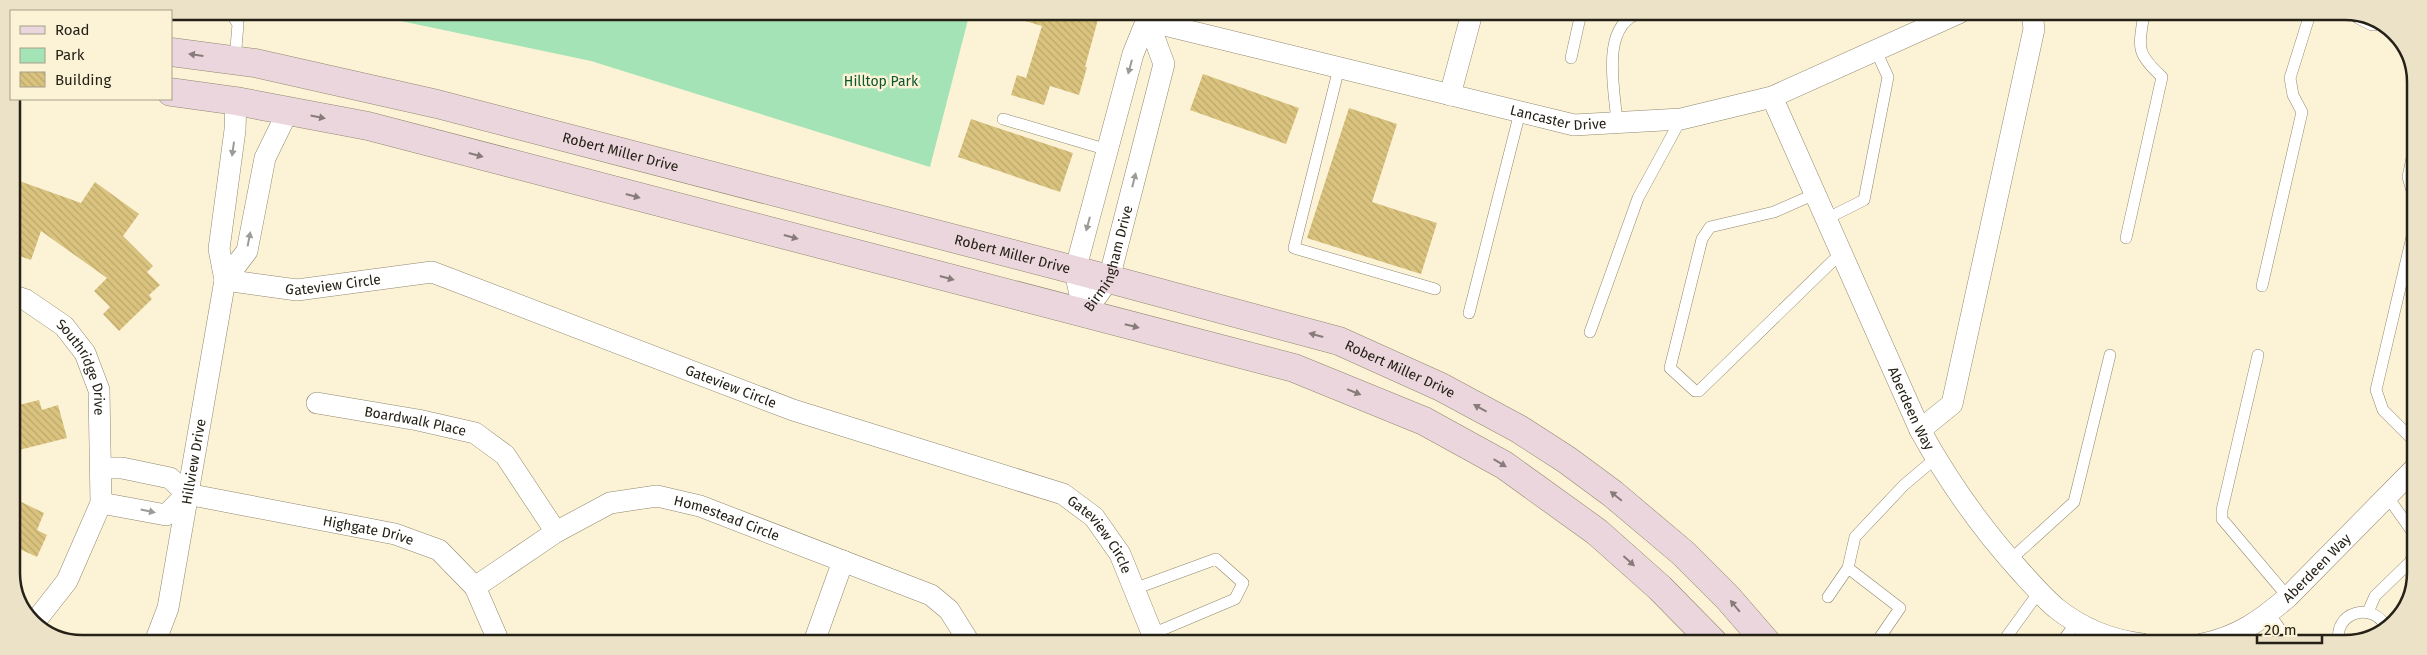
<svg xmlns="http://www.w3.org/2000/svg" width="2427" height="655" viewBox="0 0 2427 655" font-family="'Fira Sans',sans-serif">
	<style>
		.green { fill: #a3e3b6 }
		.building { fill: url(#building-back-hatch) }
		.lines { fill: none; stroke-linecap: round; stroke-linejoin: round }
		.service-casing { stroke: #90876e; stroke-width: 12 }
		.minor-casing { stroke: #90876e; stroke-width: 22 }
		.secondary-casing { stroke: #90876e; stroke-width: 29 }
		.service { stroke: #fff; stroke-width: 11 }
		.minor { stroke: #fff; stroke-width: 21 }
		.secondary { stroke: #ebd6dd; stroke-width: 28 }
		.oneway { fill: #887c7a }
		.oneway2 { fill: #9d9b97 }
		.labels { text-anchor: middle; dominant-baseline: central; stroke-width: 5; stroke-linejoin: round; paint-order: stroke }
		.park-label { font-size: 14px; fill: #0a562d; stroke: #fcf3d6 }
		.street-label { font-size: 14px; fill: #252117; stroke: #fcf3d6 }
		.rim { fill: none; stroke: #252117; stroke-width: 2.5 }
	</style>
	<defs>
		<pattern id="building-back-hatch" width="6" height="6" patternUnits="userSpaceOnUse" patternTransform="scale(1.25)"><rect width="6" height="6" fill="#dac37e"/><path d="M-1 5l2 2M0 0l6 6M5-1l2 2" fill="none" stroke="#bba76c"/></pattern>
	</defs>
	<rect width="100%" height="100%" fill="#fcf3d6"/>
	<path class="green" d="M 358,12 L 970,12 L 930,167 L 591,61 Z"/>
	<path class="building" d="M 1012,12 L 1100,12 L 1085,67 L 1087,67 L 1079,95 L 1050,86 L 1044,105 L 1011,95 L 1017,75 L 1026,78 L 1042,26 L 1012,17 Z
		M 1203,74 L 1299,108 L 1286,144 L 1190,110 Z
		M 1349,108 L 1397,124 L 1372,202 L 1437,223 L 1421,274 L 1307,238 Z
		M 971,119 L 1073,153 L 1060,192 L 958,157 Z
		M 11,178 L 81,203 L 95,182 L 139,214 L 123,236 L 153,266 L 147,272 L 160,285 L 149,295 L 152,299 L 119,331 L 103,314 L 110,307 L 94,291 L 107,278 L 41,231 L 31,260 L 11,253 Z
		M 39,400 L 42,410 L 58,405 L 67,438 L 11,452 L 11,407 Z
		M 11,497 L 44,513 L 37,530 L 47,535 L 37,557 L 11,545 Z"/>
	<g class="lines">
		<g class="service-casing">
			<path id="service" d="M 230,11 L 238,24 L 235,60
				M 1571,58 L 1581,13
				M 1339,68 L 1294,248 L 1435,289
				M 1003,119 L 1108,150
				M 1617,123 C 1615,91 1599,25 1640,13
				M 1815,194 L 1774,212 L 1710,227 L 1702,239 L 1670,368 L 1695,391 L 1699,391 L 1841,253
				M 2415,201 L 2408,177 L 2415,144
				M 1826,219 L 1864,200 L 1888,77 L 1876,51
				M 2126,238 L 2162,77 C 2135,52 2139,48 2144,13
				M 2262,286 L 2302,112 L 2293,95 L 2290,78 L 2310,14
				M 1469,313 L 1520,112
				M 1590,332 L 1638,198 L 1681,119
				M 2258,355 L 2222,510 L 2222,519 L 2288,597
				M 2414,441 L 2383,410 L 2376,390 L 2415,224
				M 2387,496 L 2414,534
				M 2010,560 L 2074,502 L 2110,355
				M 1134,589 L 1216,559 L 1243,583 L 1235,599 L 1152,634
				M 1828,597 L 1848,568
				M 2368,612 L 2375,596 L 2410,562 L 2414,554
				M 2269,613 L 2290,644
				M 1876,643 L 1900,608 L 1848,568 L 1855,537 L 1904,485 L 1936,458
				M 2002,643 L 2039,592
				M 2061,643 L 2077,622
				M 2340,644 C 2330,612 2376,599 2387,630"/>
		</g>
		<g class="minor-casing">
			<g id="minor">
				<path d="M 2361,14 L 2373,20"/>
				<path id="s1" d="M 1148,21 L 1574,125 L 1681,119 L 1772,97 L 1959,13"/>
				<path d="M 1450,95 L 1472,13"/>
				<path id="s2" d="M 1772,97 L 1920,430 C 1948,481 1982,529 2021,572 C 2032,584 2043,597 2056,608 C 2081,628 2110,640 2142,644"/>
				<path id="s3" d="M 225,280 L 297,290 L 432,272 L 793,410 L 1063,494 L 1094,517 L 1120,554 L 1156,643"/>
				<path d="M 225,280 L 247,251 L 265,158 L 288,111"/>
				<path id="s4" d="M 11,295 L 26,300 L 64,326 L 85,353 L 99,390 L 101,503 L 67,581 L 34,623"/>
				<path d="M 1084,314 L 1075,271 L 1133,54 L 1150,12"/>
				<path id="s5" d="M 1084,314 L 1109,279 L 1164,64 L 1148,21"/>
				<path id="s6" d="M 317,403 L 418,420 L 475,433 L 505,455 L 556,532"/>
				<path d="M 1920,430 L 1952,404 L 2034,29 L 2032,13"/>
				<path d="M 101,468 L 122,468 L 170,478 L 187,494"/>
				<path id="s7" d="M 187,494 L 395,534 L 439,550 L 475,587 L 499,642"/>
				<path d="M 101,503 L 166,515 L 187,494"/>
				<path id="s8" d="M 475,587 L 556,532 L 610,503 L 657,496 L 700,506 L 931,595 L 949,610 L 969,642"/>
				<path id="s9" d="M 155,642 L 168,608 L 225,280 L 219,249 L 235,130 L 236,101"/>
				<path d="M 814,642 L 843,561"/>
				<path id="s10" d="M 2202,644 C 2238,637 2261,620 2288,597 L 2414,469"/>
			</g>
		</g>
		<g class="secondary-casing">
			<g id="secondary">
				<path id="s11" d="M 171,52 L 255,63 L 437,104 L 1109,279 L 1339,341 L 1441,387 L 1519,429 L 1567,460 L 1613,494 L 1683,553 L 1728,598 L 1767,643"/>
				<path d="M 171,92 L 236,101 L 368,126 L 1294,368 L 1424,421 L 1504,465 L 1597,532 L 1660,588 L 1714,643"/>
			</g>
		</g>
		<use href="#service" class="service"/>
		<use href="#minor" class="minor"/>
		<use href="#secondary" class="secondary"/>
	</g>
	<defs><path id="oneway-solid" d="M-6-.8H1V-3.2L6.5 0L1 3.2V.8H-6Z" transform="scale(1.25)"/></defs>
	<g class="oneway">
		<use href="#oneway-solid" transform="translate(196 55) rotate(-172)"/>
		<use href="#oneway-solid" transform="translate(318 117) rotate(11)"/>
		<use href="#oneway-solid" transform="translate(476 155) rotate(15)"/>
		<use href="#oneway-solid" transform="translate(633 196) rotate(15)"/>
		<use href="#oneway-solid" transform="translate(791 237) rotate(15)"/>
		<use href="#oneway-solid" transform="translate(947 278) rotate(15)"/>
		<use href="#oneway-solid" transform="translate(1132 326) rotate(14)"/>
		<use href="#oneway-solid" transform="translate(1316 335) rotate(-165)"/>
		<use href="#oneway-solid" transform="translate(1354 392) rotate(22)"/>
		<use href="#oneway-solid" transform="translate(1480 408) rotate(-151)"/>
		<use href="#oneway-solid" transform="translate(1500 463) rotate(31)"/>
		<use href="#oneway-solid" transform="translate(1616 496) rotate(-141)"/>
		<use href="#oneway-solid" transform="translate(1629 561) rotate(42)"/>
		<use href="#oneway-solid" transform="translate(1735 606) rotate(-130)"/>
	</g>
	<g class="oneway2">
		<use href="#oneway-solid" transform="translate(1130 67) rotate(105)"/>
		<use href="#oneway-solid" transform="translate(233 149) rotate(98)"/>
		<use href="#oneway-solid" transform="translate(1134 180) rotate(-76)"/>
		<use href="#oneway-solid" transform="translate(1088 224) rotate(105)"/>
		<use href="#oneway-solid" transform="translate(249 239) rotate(-79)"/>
		<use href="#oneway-solid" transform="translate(148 511) rotate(12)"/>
	</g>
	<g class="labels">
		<g class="park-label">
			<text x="881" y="81">Hilltop Park</text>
		</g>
		<g class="street-label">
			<text stroke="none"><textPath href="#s1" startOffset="422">Lancaster Drive</textPath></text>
			<text stroke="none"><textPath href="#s11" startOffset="461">Robert Miller Drive</textPath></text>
			<text stroke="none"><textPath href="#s11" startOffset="866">Robert Miller Drive</textPath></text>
			<text stroke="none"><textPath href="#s5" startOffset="62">Birmingham Drive</textPath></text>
			<text stroke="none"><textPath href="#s3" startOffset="109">Gateview Circle</textPath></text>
			<text stroke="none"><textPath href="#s4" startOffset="108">Southridge Drive</textPath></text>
			<text stroke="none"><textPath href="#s11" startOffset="1271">Robert Miller Drive</textPath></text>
			<text stroke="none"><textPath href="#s3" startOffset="529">Gateview Circle</textPath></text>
			<text stroke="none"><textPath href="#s2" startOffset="341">Aberdeen Way</textPath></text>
			<text stroke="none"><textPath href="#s6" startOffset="100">Boardwalk Place</textPath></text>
			<text stroke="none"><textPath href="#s9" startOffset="185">Hillview Drive</textPath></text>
			<text stroke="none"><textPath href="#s8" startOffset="280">Homestead Circle</textPath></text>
			<text stroke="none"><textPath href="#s7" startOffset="185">Highgate Drive</textPath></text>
			<text stroke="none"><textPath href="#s3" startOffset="934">Gateview Circle</textPath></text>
			<text stroke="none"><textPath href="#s10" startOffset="140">Aberdeen Way</textPath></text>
		</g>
	</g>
	<path d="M0 0H2427V655H0ZM82 20H2345A62 62 0 0 1 2407 82V573A62 62 0 0 1 2345 635H82A62 62 0 0 1 20 573V82A62 62 0 0 1 82 20Z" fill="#ebe2c7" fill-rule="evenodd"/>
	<path class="rim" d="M82 20H2345A62 62 0 0 1 2407 82V573A62 62 0 0 1 2345 635H82A62 62 0 0 1 20 573V82A62 62 0 0 1 82 20Z"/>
	<rect x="10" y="10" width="162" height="90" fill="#fcf3d6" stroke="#a69f8a"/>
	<rect x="20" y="26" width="25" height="8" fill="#ebd6dd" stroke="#a69f8a"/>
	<text x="55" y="35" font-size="15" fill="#252117">Road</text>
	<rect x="20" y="48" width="25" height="15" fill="#a3e3b6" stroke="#a69f8a"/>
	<text x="55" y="60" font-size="15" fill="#252117">Park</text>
	<rect x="20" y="72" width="25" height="15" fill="url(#building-back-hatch)" stroke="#a69f8a"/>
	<text x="55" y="85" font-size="15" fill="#252117">Building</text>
	<path d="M2257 635v8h65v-8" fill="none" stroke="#252117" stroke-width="2.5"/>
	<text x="2264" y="635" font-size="15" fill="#252117" stroke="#fcf3d6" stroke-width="4" paint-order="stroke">20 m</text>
</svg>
